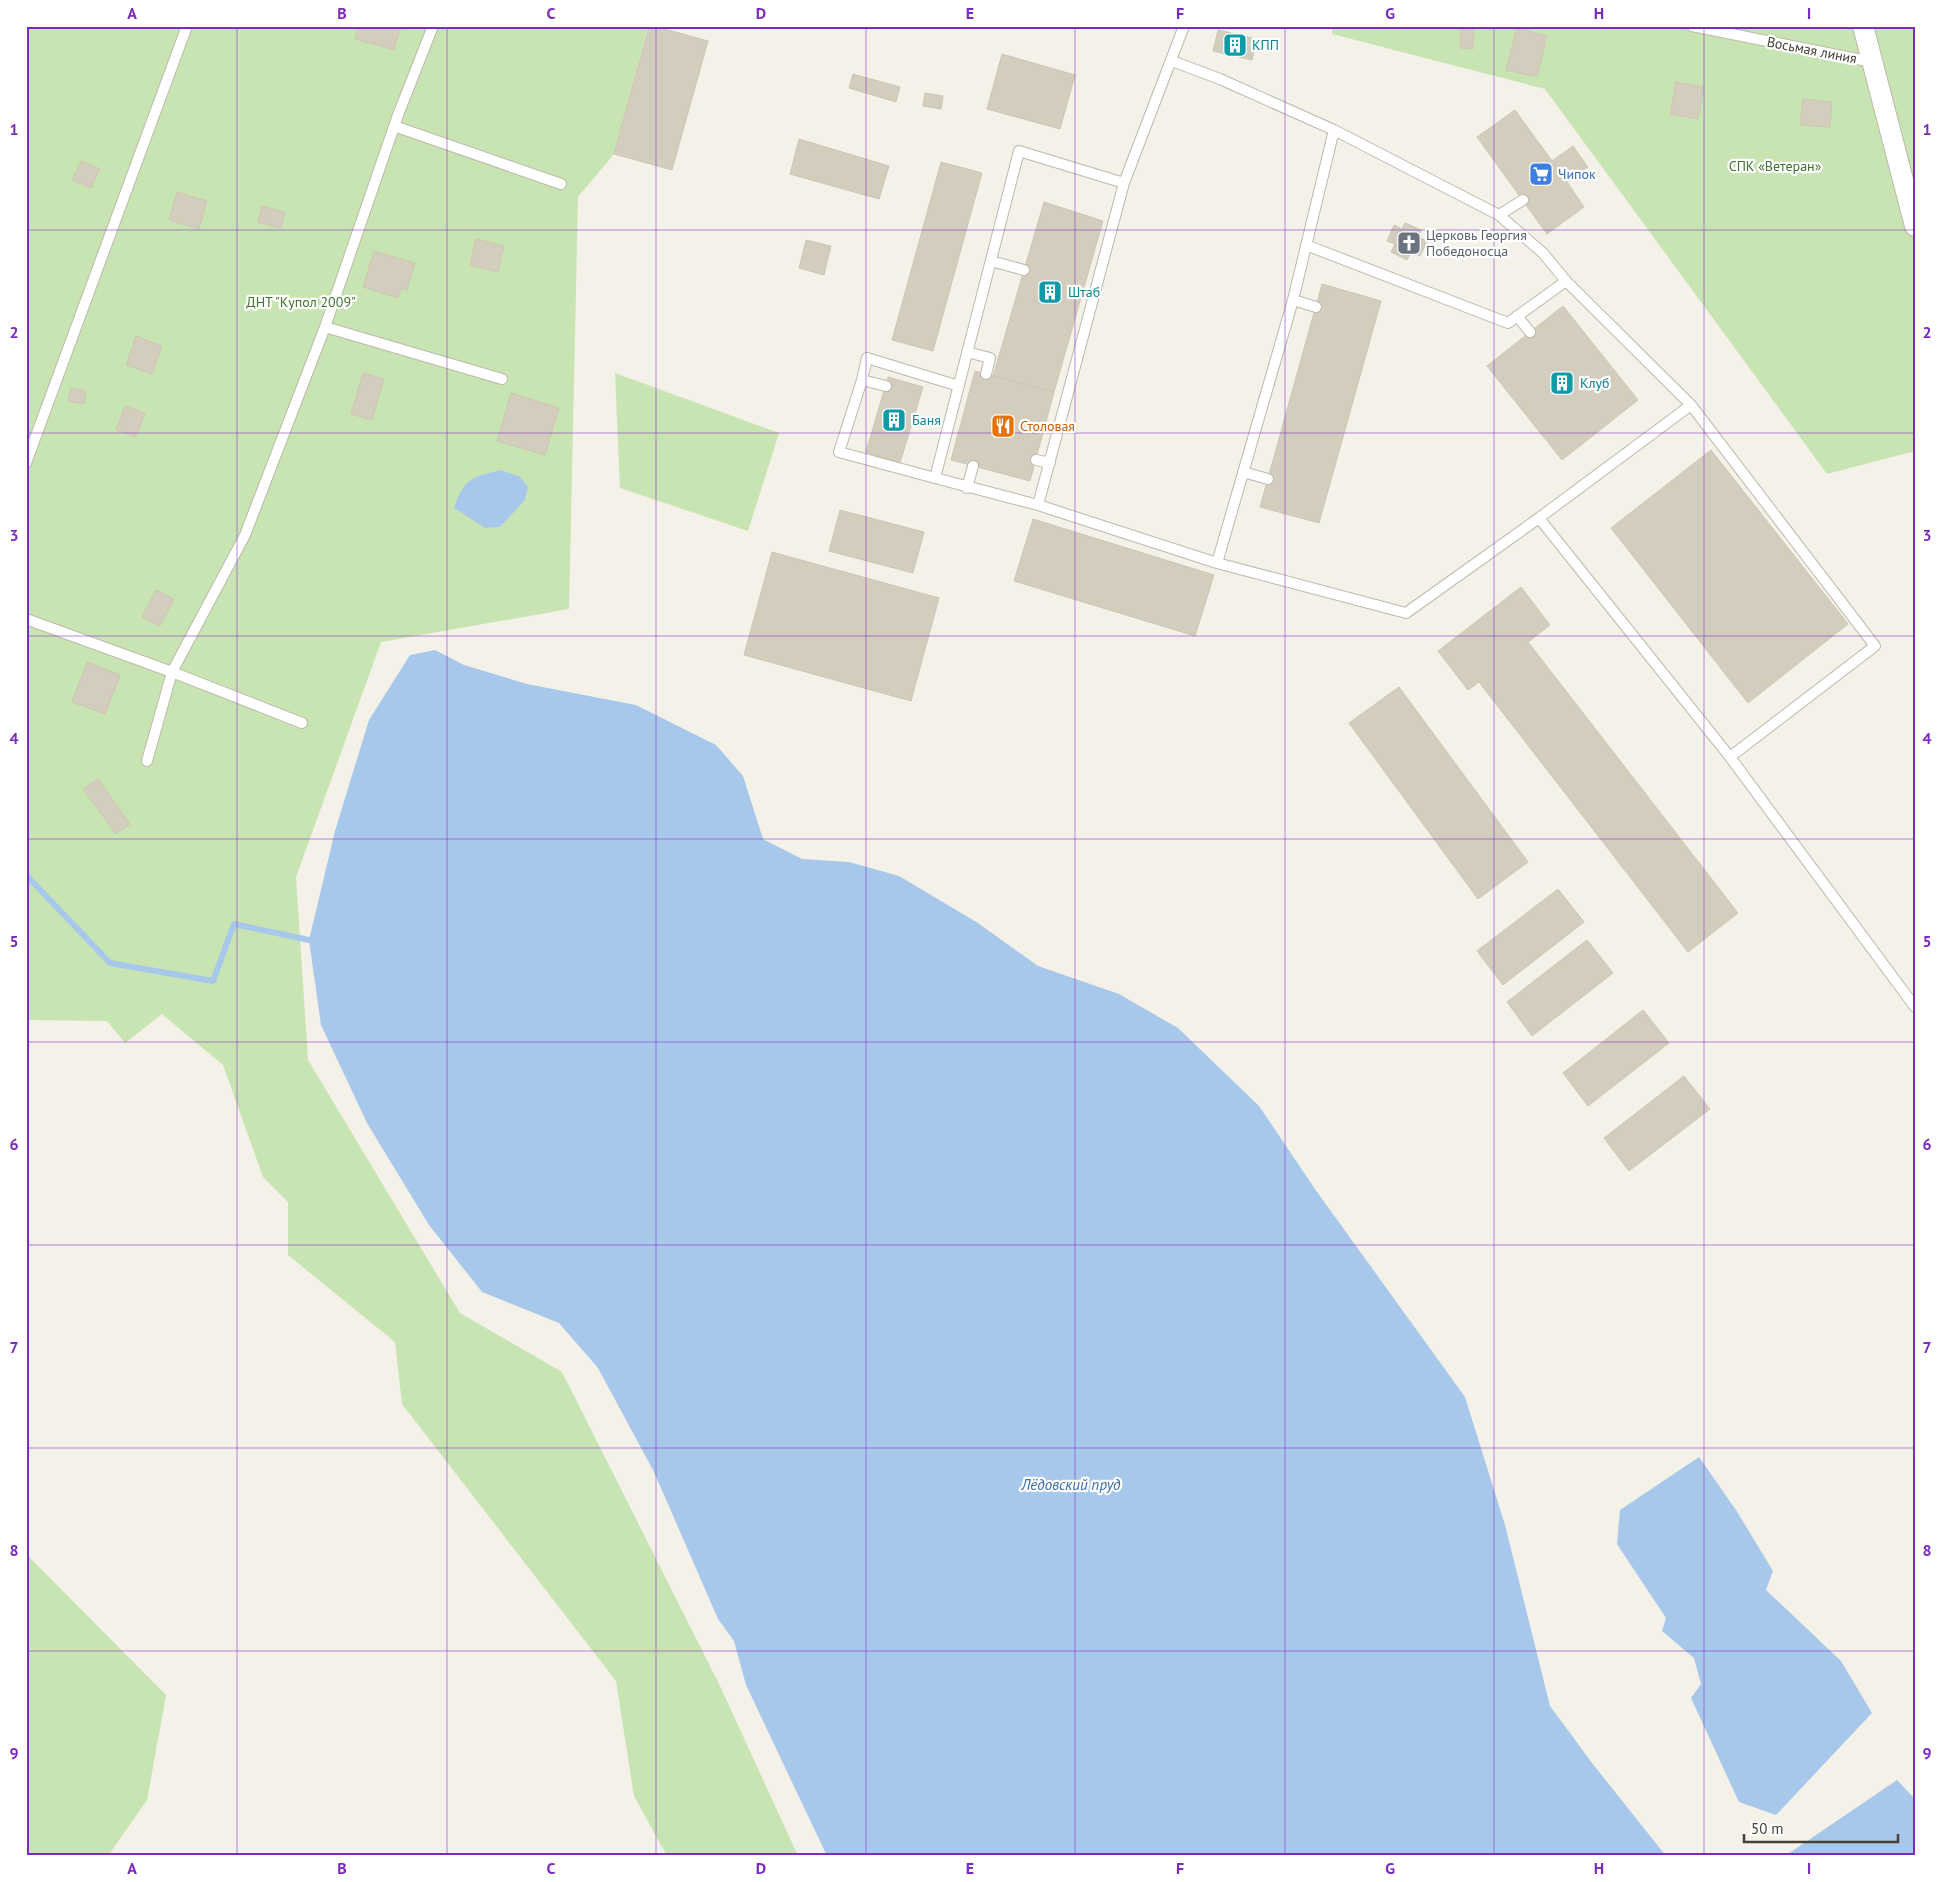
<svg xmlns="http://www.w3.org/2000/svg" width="1941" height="1882" viewBox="0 0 1941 1882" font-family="'PT Sans',sans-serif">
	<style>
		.green { fill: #c8e4b3 }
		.water { fill: #a8c8eb }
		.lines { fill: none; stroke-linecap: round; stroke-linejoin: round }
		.stream { stroke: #a8c8eb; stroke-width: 6 }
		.building { fill: #d3cdbe; stroke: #cec6b2 }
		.lane-casing { stroke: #bdb9ab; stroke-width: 12 }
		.street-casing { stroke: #bdb9ab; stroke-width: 22 }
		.lane { stroke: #fff; stroke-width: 10 }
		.street { stroke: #fff; stroke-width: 20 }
		.grid { fill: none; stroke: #7b2cbf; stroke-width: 1; stroke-opacity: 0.55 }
		.labels { text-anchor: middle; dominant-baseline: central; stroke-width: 4.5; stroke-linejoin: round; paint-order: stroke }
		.culture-label { font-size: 14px; fill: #0d838f; stroke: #fff; text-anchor: start }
		.street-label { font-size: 14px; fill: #454137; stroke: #fff }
		.park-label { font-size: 14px; fill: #40732e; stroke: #fff }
		.shop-label { font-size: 14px; fill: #366cbe; stroke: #fff; text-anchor: start }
		.worship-label { font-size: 14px; fill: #5b616d; stroke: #fff; text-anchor: start }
		.food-label { font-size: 14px; fill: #c56008; stroke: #fff; text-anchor: start }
		.water-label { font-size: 15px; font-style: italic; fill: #386ca9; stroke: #fff }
		.neatline { fill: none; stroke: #7b2cbf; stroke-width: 2 }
		.grid-label { font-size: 16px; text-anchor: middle; font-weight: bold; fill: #7b2cbf }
	</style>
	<rect width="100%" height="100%" fill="#f3f1e8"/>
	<path class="green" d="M 26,26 L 648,26 L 614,154 L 578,197 L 569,609 L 381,642 L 296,877 L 308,1060 L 460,1313 L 562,1372 L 720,1686 L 798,1856 L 667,1856 L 634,1796 L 616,1681 L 402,1404 L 395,1342 L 288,1255 L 288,1202 L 263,1177 L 223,1065 L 162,1014 L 125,1043 L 107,1021 L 26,1020 Z
		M 1333,26 L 1915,26 L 1915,451 L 1827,474 L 1545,89 L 1332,34 Z
		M 615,373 L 779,433 L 748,531 L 620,488 Z
		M 26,1554 L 166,1695 L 147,1800 L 108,1856 L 26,1856 Z"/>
	<path class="water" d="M 501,470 L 520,477 L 528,487 L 525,500 L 500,527 L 485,528 L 454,508 C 464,478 472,477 501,470 Z
		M 435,650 L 464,665 L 527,684 L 636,705 L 716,745 L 743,776 L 763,839 L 802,859 L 849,862 L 899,876 L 978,923 L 1038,966 L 1119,994 L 1178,1028 L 1259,1106 L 1317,1192 L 1465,1397 L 1505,1525 L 1550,1706 L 1592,1763 L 1666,1856 L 827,1856 L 746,1685 L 734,1641 L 718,1619 L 654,1472 L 598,1368 L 559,1323 L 482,1292 L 429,1225 L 367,1123 L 321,1025 L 309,940 L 335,831 L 369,720 L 410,655 Z
		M 1699,1457 L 1736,1510 L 1773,1571 L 1766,1590 L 1841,1661 L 1872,1713 L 1776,1815 L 1739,1802 L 1691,1698 L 1701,1684 L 1694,1658 L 1662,1631 L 1666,1618 L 1617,1544 L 1620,1510 Z
		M 1897,1780 L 1915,1799 L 1915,1856 L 1785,1856 Z"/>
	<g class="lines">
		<path class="stream" d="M 26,875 L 110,963 L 213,981 L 234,924 L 309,940"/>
	</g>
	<path class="building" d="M 358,26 L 401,26 L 394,50 L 355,39 Z
		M 649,26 L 654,26 L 708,41 L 672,170 L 614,154 Z
		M 1461,26 L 1474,26 L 1473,49 L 1460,48 Z
		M 1517,28 L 1547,36 L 1537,77 L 1506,70 Z
		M 1218,30 L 1257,39 L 1252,60 L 1213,51 Z
		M 1002,54 L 1075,75 L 1060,129 L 987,109 Z
		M 853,74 L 900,87 L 896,102 L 849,88 Z
		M 1676,82 L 1704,87 L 1698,119 L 1670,114 Z
		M 925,93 L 943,96 L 941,109 L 923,106 Z
		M 1803,99 L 1832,102 L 1830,127 L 1800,125 Z
		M 1515,110 L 1552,161 L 1573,146 L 1588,167 L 1567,182 L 1584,207 L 1547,234 L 1477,137 Z
		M 799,139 L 889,166 L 879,199 L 790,174 Z
		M 81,161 L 100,169 L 91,188 L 72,180 Z
		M 941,162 L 982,173 L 933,351 L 892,340 Z
		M 177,192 L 207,201 L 199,229 L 169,220 Z
		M 1044,202 L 1103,221 L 1054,392 L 993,376 Z
		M 262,206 L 285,212 L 281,228 L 258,222 Z
		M 1405,223 L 1421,230 L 1418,237 L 1427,241 L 1420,256 L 1411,252 L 1407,260 L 1391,252 L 1395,244 L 1387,241 L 1394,225 L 1402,229 Z
		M 476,239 L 504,246 L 498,272 L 470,265 Z
		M 806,240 L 831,246 L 824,275 L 799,268 Z
		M 374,251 L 415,263 L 407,290 L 401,288 L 398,298 L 363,287 Z
		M 1322,284 L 1381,301 L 1319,523 L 1260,507 Z
		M 1563,306 L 1638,400 L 1562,460 L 1487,366 Z
		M 136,336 L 162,346 L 152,374 L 126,365 Z
		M 975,371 L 1054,392 L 1030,481 L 951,460 Z
		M 363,373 L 384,379 L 372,420 L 351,414 Z
		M 888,377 L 923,387 L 900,463 L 866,452 Z
		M 71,388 L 86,391 L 84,404 L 68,401 Z
		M 511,393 L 559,408 L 545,455 L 497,441 Z
		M 125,406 L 145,413 L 136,437 L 116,430 Z
		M 1711,450 L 1848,624 L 1748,703 L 1611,528 Z
		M 840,510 L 924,532 L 913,573 L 829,551 Z
		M 1033,519 L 1214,575 L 1195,636 L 1014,581 Z
		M 772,552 L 939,598 L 911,701 L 744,655 Z
		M 1521,587 L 1550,625 L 1528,642 L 1738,913 L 1688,952 L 1479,682 L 1468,690 L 1438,651 Z
		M 156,590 L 174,599 L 160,626 L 142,617 Z
		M 87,662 L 120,675 L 105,714 L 72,702 Z
		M 1399,687 L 1528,862 L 1478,899 L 1349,723 Z
		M 98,779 L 130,824 L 116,834 L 83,789 Z
		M 1558,889 L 1584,922 L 1503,985 L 1477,951 Z
		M 1587,940 L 1613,973 L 1532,1036 L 1507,1002 Z
		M 1643,1010 L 1669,1043 L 1588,1106 L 1563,1073 Z
		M 1684,1076 L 1710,1109 L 1629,1171 L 1604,1138 Z"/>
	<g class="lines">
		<g class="lane-casing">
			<path id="lane" d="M 1184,26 L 1124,183 L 1038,505 L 1217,563 L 1406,613 L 1539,518 L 1730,757 L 1915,1007
				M 1692,26 L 1872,62
				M 1172,61 L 1220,79 L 1334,130
				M 394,126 L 561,184
				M 1499,215 L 1523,200
				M 1306,245 L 1508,323 L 1566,281
				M 991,261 L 1024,270
				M 1293,300 L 1316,307
				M 1517,316 L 1530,332
				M 325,327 L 502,379
				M 967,352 L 990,358 L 986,374
				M 862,380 L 886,386
				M 1691,405 L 1875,646 L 1730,757
				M 1036,460 L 1050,463
				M 26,463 L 187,26
				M 1243,472 L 1268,479
				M 935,478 L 839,452 L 862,380 L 867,358 L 959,386
				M 967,488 L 973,466
				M 1038,505 L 935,478 L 1019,151 L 1124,183
				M 1217,563 L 1293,300 L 1334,130 L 1499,215 L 1543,253 L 1566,281 L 1691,405 L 1539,518
				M 26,619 L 172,672 L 245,535 L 325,327 L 398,115 L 433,26
				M 147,761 L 172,672 L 302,723"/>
		</g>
		<g class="street-casing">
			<path id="street" d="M 1863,26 L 1915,226"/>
		</g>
		<use href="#lane" class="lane"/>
		<use href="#street" class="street"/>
	</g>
	<path class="grid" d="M 237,26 L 237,1856M 447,26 L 447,1856M 656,26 L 656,1856M 866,26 L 866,1856M 1075,26 L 1075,1856M 1285,26 L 1285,1856M 1494,26 L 1494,1856M 1704,26 L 1704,1856M 26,230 L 1915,230M 26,433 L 1915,433M 26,636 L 1915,636M 26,839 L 1915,839M 26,1042 L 1915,1042M 26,1245 L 1915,1245M 26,1448 L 1915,1448M 26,1651 L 1915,1651"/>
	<defs>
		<g id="building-square" transform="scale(1.25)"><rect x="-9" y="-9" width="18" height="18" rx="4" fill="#0f9aa8" stroke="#fff"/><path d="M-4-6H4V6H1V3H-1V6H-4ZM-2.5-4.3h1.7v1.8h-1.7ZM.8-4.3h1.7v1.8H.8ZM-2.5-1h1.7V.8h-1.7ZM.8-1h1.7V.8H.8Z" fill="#fff"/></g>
		<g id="supermarket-square" transform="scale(1.25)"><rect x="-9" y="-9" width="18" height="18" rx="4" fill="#3f7fe0" stroke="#fff"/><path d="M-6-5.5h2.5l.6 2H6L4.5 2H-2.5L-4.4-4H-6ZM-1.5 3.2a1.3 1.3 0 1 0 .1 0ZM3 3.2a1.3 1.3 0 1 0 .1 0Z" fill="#fff"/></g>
		<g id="church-square" transform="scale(1.25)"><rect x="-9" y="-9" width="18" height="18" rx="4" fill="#6b7280" stroke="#fff"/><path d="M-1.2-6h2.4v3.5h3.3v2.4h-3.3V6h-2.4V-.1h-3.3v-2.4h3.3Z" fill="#fff"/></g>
		<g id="restaurant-square" transform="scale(1.25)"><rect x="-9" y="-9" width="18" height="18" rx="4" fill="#e8710a" stroke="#fff"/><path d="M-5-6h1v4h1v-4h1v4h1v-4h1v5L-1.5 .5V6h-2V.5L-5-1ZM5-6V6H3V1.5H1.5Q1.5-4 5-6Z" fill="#fff"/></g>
	</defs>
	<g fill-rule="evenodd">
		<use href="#building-square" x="1235" y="45"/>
		<use href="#supermarket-square" x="1541" y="174"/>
		<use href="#church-square" x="1409" y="243"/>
		<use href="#building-square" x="1050" y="292"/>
		<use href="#building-square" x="1562" y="383"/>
		<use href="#building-square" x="894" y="420"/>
		<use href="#restaurant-square" x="1003" y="426"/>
	</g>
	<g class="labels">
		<g class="culture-label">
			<text x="1252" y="45">КПП</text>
			<text x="1068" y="292">Штаб</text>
			<text x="1580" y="383">Клуб</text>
			<text x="912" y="420">Баня</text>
		</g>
		<g class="street-label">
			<text transform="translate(1812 50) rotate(11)">Восьмая линия</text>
		</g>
		<g class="park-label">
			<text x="1775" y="166">СПК «Ветеран»</text>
			<text x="301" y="302">ДНТ "Купол 2009"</text>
		</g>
		<g class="shop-label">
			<text x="1558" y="174">Чипок</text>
		</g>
		<g class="worship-label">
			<text x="1426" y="235">Церковь Георгия<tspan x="1426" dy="16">Победоносца</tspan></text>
		</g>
		<g class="food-label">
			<text x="1020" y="426">Столовая</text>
		</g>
		<g class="water-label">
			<text x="1071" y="1484">Лёдовский пруд</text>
		</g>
	</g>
	<rect width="1941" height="1882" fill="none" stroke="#ffffff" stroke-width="55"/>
	<path d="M1744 1834v8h154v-8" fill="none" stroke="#454137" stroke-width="2.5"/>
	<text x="1751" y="1834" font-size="15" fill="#454137" stroke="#ffffff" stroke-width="4" paint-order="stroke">50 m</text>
	<rect x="28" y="28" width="1886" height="1826" class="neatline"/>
	<g class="grid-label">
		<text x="132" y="19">A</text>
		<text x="342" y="19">B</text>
		<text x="551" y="19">C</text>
		<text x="761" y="19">D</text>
		<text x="970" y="19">E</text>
		<text x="1180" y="19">F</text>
		<text x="1390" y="19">G</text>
		<text x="1599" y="19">H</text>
		<text x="1809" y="19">I</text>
		<text x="14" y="135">1</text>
		<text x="1927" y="135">1</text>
		<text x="14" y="338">2</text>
		<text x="1927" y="338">2</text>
		<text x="14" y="541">3</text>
		<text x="1927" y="541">3</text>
		<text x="14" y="744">4</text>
		<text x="1927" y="744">4</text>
		<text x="14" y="947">5</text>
		<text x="1927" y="947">5</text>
		<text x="14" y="1150">6</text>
		<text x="1927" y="1150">6</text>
		<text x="14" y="1353">7</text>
		<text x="1927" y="1353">7</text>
		<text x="14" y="1556">8</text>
		<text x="1927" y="1556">8</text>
		<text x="14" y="1759">9</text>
		<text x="1927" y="1759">9</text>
		<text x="132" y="1874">A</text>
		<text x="342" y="1874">B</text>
		<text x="551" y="1874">C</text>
		<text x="761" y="1874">D</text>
		<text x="970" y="1874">E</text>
		<text x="1180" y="1874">F</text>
		<text x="1390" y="1874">G</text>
		<text x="1599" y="1874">H</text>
		<text x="1809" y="1874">I</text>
	</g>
</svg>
